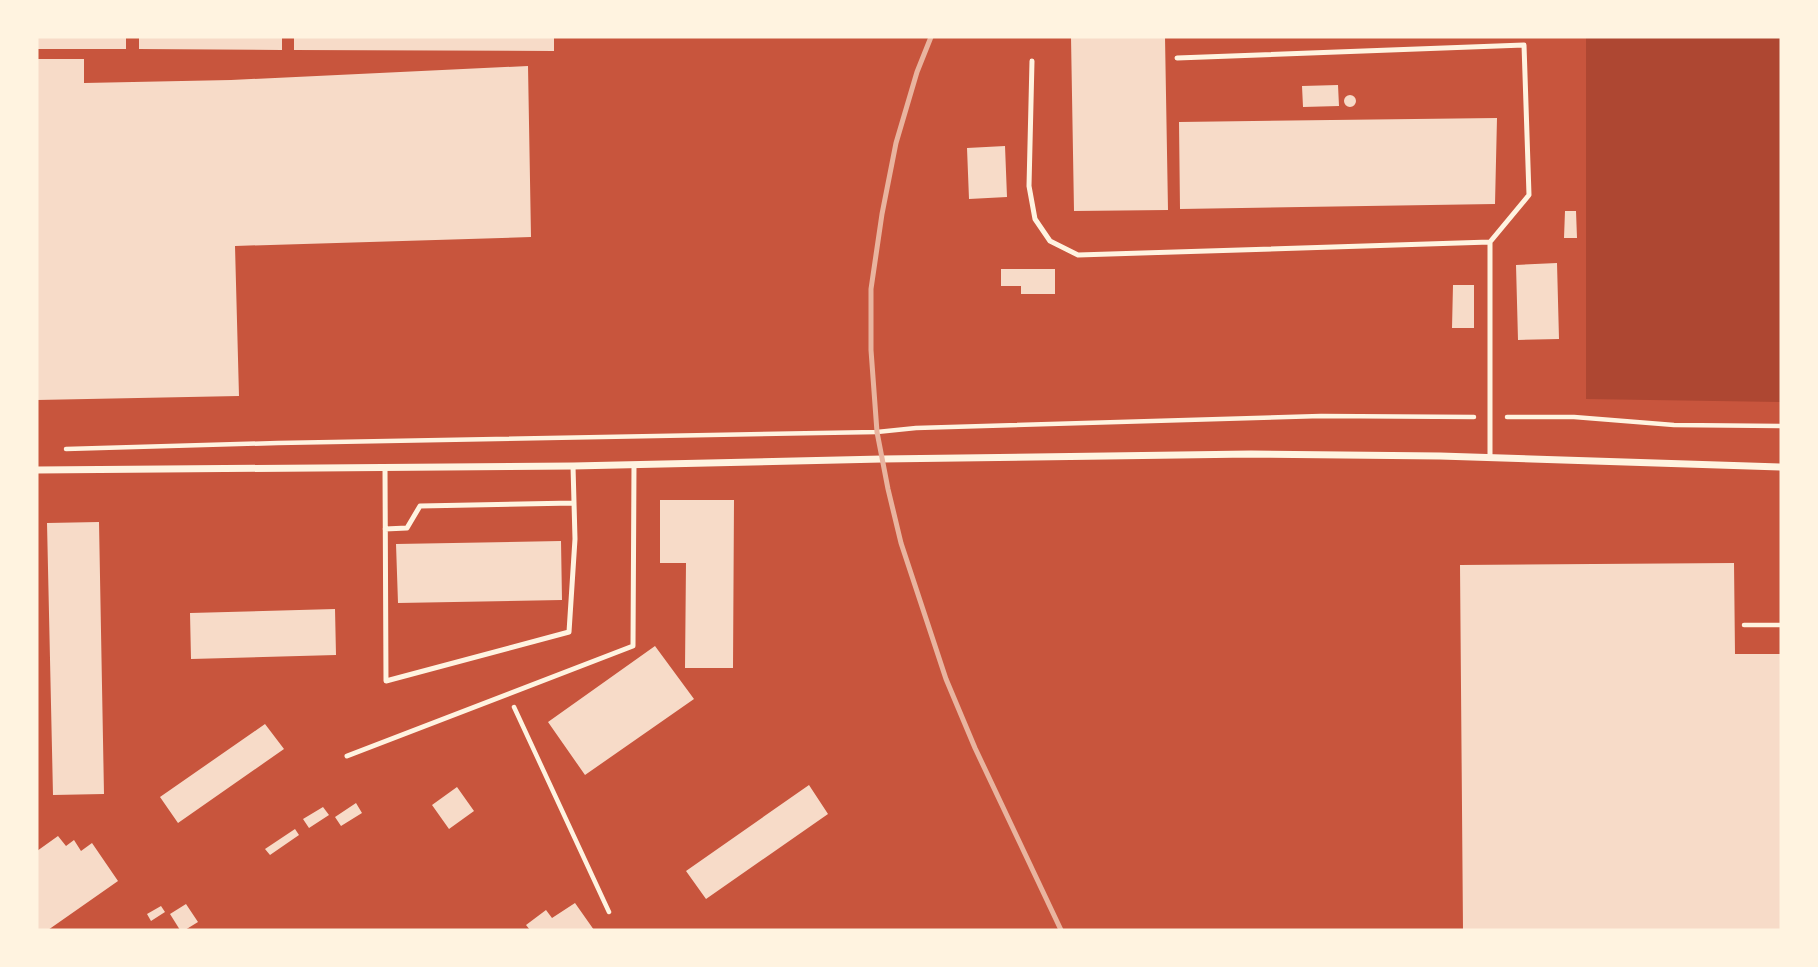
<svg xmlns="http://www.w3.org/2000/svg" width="1818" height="967" viewBox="0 0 1818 967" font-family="'DejaVu Sans',sans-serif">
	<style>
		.green { fill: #ae4732 }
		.building { fill: #f7dbc8 }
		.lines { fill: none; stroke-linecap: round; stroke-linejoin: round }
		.path { stroke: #fff3e0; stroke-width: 4.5 }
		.service { stroke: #fff3e0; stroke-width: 5 }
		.minor { stroke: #fff3e0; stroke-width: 7 }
		.rail { stroke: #e9b49f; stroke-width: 5 }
	</style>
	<rect width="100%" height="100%" fill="#c8553d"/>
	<path class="green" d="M 1586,37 L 1781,37 L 1781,402 L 1586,399 Z"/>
	<path class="building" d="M 37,37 L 126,37 L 126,49 L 37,49 Z
		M 139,37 L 282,37 L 282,50 L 139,49 Z
		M 294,37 L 554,37 L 554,51 L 294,50 Z
		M 1071,37 L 1165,37 L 1168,210 L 1074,211 Z
		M 37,59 L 84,59 L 84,83 L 231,80 L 528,66 L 531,237 L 235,246 L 239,396 L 37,400 Z
		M 1338,85 L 1339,106 L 1303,107 L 1302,86 Z
		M1344 101a6 6 0 1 1 12 0a6 6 0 1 1-12 0Z
		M 1497,118 L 1495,204 L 1180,209 L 1179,122 Z
		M 1005,146 L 1007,197 L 969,199 L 967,148 Z
		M 1565,211 L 1576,211 L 1577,238 L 1564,238 Z
		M 1557,263 L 1559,339 L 1518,340 L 1516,265 Z
		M 1001,269 L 1055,269 L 1055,294 L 1021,294 L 1021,286 L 1001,286 Z
		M 1453,285 L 1474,285 L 1474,328 L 1452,328 Z
		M 660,500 L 734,500 L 733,668 L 685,668 L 686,563 L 660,563 Z
		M 99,522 L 104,794 L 53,795 L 47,523 Z
		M 561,541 L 562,600 L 398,603 L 396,544 Z
		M 1734,563 L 1735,654 L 1781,654 L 1781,930 L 1463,930 L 1460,565 Z
		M 335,609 L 336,655 L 191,659 L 190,613 Z
		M 655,646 L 694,699 L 585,775 L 548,722 Z
		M 265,724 L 284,749 L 178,823 L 160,797 Z
		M 809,785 L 828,814 L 706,899 L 686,871 Z
		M 457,787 L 474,811 L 449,829 L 432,805 Z
		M 356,803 L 362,813 L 341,826 L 335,817 Z
		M 323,807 L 329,815 L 309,828 L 303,819 Z
		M 295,829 L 299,835 L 270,855 L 265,849 Z
		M 58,836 L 66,846 L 74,840 L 81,851 L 92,843 L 118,881 L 48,930 L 37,930 L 37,851 Z
		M 575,903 L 594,930 L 530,930 L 526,925 L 546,910 L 552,918 Z
		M 186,904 L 198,922 L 185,930 L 180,930 L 170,914 Z
		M 161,906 L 165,912 L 151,921 L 147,914 Z"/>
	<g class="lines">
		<path class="path" d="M 1507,417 L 1574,417 L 1674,425 L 1781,426
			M 66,449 L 278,443 L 877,432 L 916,428 L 1321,416 L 1474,417
			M 1744,625 L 1781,625
			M 514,707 L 609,912"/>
		<path class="service" d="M 1177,58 L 1524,45 L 1529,195 L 1490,242 L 1490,458
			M 1032,61 L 1029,186 L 1035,219 L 1050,241 L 1078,255 L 1490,242
			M 385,468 L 386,681 L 569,632 L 575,539 L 573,466
			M 385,529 L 407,528 L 420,506 L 574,503
			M 347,756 L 633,646 L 634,465"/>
		<path class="minor" d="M 37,470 L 573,466 L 882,459 L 1251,454 L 1440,456 L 1781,467"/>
		<path class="rail" d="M 931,37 L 917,72 L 896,143 L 882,214 L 871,289 L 871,350 L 877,432 L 888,489 L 901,543 L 946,679 L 975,748 L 1061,930"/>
	</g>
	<rect width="1818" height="967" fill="none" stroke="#fff3e0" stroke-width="77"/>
</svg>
